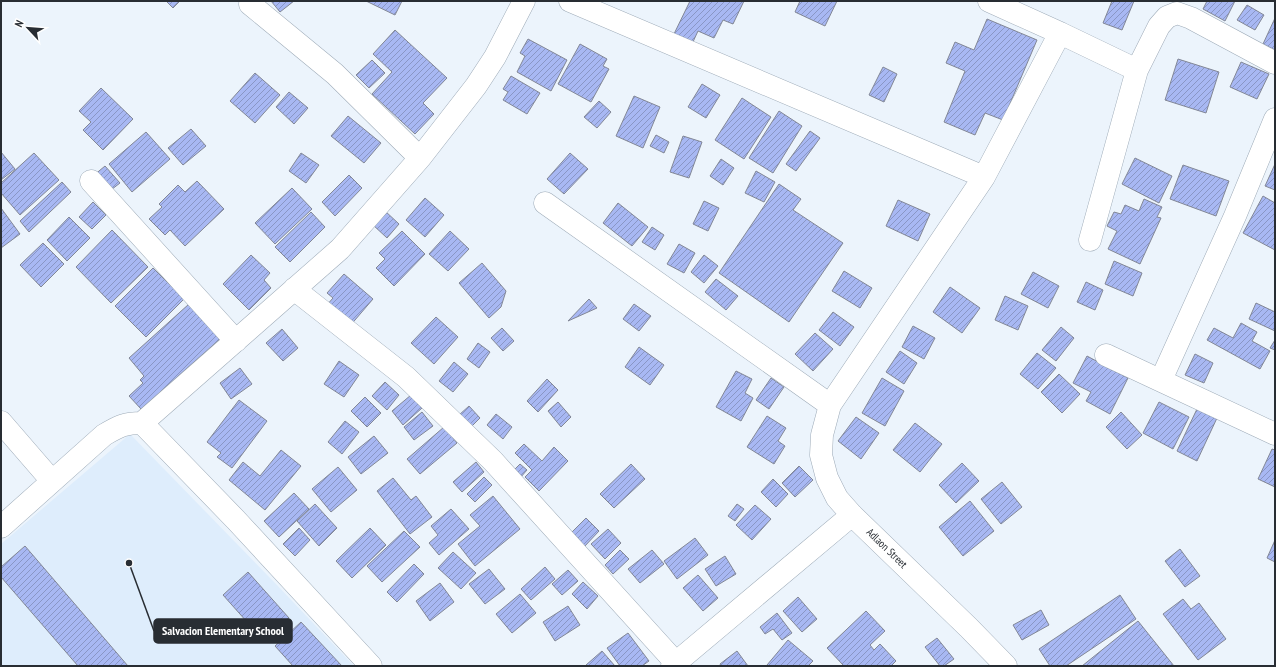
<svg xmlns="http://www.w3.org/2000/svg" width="1276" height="667" viewBox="0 0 1276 667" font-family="'PT Sans Narrow',sans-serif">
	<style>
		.built { fill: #deedfc }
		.building { fill: url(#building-hatch); stroke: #828796 }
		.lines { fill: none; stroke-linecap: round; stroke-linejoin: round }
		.minor-casing { stroke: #9eabb8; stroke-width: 23 }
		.minor { stroke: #fff; stroke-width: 22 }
		.labels { text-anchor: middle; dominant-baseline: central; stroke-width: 3; stroke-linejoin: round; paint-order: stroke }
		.street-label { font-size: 11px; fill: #282d33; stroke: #fff }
		.leader { fill: none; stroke: #282d33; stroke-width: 1.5 }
		.callout-dot { fill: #282d33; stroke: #fff; stroke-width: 1.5 }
		.callout { fill: #282d33; stroke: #282d33; stroke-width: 1.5 }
		.callout-label { font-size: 12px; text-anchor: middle; font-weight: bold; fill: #fff }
	</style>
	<defs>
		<pattern id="building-hatch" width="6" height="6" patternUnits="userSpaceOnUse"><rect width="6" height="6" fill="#a8b8f3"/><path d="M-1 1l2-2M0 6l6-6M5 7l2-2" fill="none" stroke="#8996c5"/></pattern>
	</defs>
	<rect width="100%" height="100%" fill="#ecf4fc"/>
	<path class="built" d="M 130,434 L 275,583 L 354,666 L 1,666 L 1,544 Z"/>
	<path class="building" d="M 166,1 L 180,1 L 173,8 Z
		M 271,1 L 294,1 L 280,12 Z
		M 366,1 L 402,1 L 395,15 Z
		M 690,1 L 744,1 L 733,24 L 723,20 L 714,38 L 698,31 L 692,44 L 673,36 Z
		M 800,1 L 837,1 L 825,26 L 795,12 Z
		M 1112,1 L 1134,1 L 1122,30 L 1103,23 Z
		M 1207,1 L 1235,1 L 1225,21 L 1203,9 Z
		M 1247,5 L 1264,15 L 1255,30 L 1237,20 Z
		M 1275,18 L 1275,50 L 1263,44 Z
		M 987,19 L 1037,40 L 1003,120 L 985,113 L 975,135 L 944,122 L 965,71 L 946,63 L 955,42 L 974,50 Z
		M 395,30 L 447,78 L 423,103 L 434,114 L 415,134 L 372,94 L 392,72 L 373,54 Z
		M 528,39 L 567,60 L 551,91 L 517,72 L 525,56 L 520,53 Z
		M 580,44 L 607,59 L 603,66 L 609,69 L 591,102 L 558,84 Z
		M 1178,59 L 1219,72 L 1206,113 L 1165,100 Z
		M 372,60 L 385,73 L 369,88 L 356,75 Z
		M 1241,62 L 1269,74 L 1257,99 L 1230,87 Z
		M 883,67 L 897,74 L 884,102 L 869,95 Z
		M 255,73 L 280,95 L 255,123 L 230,101 Z
		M 511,76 L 540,93 L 527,114 L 503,100 L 508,92 L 503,89 Z
		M 702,84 L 720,95 L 706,118 L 688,107 Z
		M 101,88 L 133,119 L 103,150 L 83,130 L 91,122 L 79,111 Z
		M 289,92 L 308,108 L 294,124 L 276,107 Z
		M 634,96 L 660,107 L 643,148 L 616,136 Z
		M 742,98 L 771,117 L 744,159 L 715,140 Z
		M 599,101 L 611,112 L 597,128 L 584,117 Z
		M 779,111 L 802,126 L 773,173 L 749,158 Z
		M 348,116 L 381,143 L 364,163 L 331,136 Z
		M 191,129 L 206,146 L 183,165 L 168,148 Z
		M 810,131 L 820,138 L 796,171 L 786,164 Z
		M 146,132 L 170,159 L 132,192 L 109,164 Z
		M 656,135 L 669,142 L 664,153 L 650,146 Z
		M 683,136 L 702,142 L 689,178 L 670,172 Z
		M 1,152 L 15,169 L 1,180 Z
		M 34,153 L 59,180 L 20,215 L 1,193 L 1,183 Z
		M 301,153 L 319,165 L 306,183 L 289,171 Z
		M 570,153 L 588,169 L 564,194 L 547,179 Z
		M 1135,158 L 1172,176 L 1159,203 L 1122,184 Z
		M 721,159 L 734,168 L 723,185 L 710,176 Z
		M 1275,164 L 1275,190 L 1265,186 Z
		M 1183,165 L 1229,181 L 1216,216 L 1170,199 Z
		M 105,166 L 120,183 L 107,193 L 93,176 Z
		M 756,171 L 775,182 L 764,202 L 745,193 Z
		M 349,175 L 362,188 L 335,216 L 322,202 Z
		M 197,181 L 224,209 L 185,246 L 170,230 L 165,235 L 149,219 L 162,207 L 159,204 L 178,185 L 185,192 Z
		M 62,182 L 71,192 L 29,232 L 20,221 Z
		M 779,184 L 801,199 L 793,210 L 843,243 L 789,322 L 719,273 Z
		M 292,188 L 312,209 L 275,244 L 255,223 Z
		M 1263,196 L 1275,203 L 1275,250 L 1243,233 Z
		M 425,198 L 444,215 L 425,237 L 406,220 Z
		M 1144,199 L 1162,207 L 1157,217 L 1161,218 L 1140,264 L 1108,249 L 1117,231 L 1107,226 L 1114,212 L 1121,214 L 1125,205 L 1139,211 Z
		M 898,200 L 930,214 L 918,241 L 886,226 Z
		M 704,201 L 719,208 L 708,231 L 693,224 Z
		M 93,202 L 106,215 L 92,229 L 79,217 Z
		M 618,203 L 648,227 L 632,246 L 603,223 Z
		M 1,208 L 20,234 L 1,248 Z
		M 384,210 L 399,224 L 387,238 L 372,224 Z
		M 311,212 L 325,227 L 290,262 L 275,247 Z
		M 69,217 L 90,238 L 67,261 L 47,240 Z
		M 652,227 L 664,235 L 655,250 L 642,242 Z
		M 112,230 L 148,267 L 111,303 L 76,267 Z
		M 402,231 L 425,254 L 394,286 L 376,268 L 385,259 L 379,253 Z
		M 450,231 L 469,249 L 448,271 L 429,254 Z
		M 43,243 L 64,264 L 41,287 L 20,265 Z
		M 679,244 L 695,253 L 684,273 L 667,264 Z
		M 251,255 L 270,273 L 264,280 L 271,288 L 249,310 L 223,284 Z
		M 704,255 L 718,266 L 704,283 L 691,272 Z
		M 1114,261 L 1142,273 L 1133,296 L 1105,284 Z
		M 482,263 L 506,291 L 501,307 L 489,318 L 459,283 Z
		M 153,268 L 184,299 L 146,337 L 115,306 Z
		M 844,271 L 872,288 L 860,308 L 832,291 Z
		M 1033,272 L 1059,286 L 1048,308 L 1021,294 Z
		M 344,274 L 373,299 L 349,327 L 326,306 L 333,298 L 327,293 Z
		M 716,279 L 738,296 L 726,310 L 705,292 Z
		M 1086,282 L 1103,290 L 1095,310 L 1077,302 Z
		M 950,287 L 980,308 L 962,333 L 933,312 Z
		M 1005,296 L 1028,306 L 1018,330 L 995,320 Z
		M 589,299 L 597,308 L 568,321 Z
		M 1256,303 L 1275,312 L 1275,331 L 1249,319 Z
		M 189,304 L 220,339 L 141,409 L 129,396 L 143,383 L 140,380 L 144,376 L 129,358 Z
		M 634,304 L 651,316 L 639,331 L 623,319 Z
		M 833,312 L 854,327 L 840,346 L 819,330 Z
		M 436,317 L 458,337 L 434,364 L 411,343 Z
		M 1241,323 L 1257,332 L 1252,341 L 1270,351 L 1260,369 L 1207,340 L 1214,328 L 1233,338 Z
		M 913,326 L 935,338 L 924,359 L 902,347 Z
		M 1061,327 L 1074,338 L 1056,361 L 1042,350 Z
		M 502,328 L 514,341 L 503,351 L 491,338 Z
		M 282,329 L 298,348 L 283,361 L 266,343 Z
		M 815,333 L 833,349 L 813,371 L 795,354 Z
		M 1275,340 L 1275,350 L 1270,348 Z
		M 478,343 L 490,352 L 479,368 L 467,359 Z
		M 639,347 L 664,365 L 650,385 L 625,367 Z
		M 900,351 L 917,363 L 904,384 L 886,372 Z
		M 1037,353 L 1056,368 L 1038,389 L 1020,374 Z
		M 1195,354 L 1213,363 L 1204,383 L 1185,375 Z
		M 1087,356 L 1128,378 L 1110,414 L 1086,401 L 1091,392 L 1073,383 Z
		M 339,361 L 359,375 L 344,397 L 324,384 Z
		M 454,362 L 468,374 L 453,392 L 439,381 Z
		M 240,368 L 252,384 L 231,399 L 220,383 Z
		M 736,371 L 752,379 L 745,393 L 753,398 L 741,421 L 716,407 Z
		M 1059,374 L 1080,394 L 1062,413 L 1041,392 Z
		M 771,378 L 784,387 L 769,409 L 756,400 Z
		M 882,378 L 904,391 L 885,426 L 862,413 Z
		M 547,379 L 558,390 L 538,412 L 527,401 Z
		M 385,382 L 399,395 L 387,410 L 372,396 Z
		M 411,395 L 422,408 L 403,425 L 392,411 Z
		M 365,397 L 381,413 L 367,427 L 351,411 Z
		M 239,400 L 267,421 L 232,468 L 217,457 L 221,453 L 207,442 Z
		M 558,402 L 571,417 L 561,427 L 548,411 Z
		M 1159,402 L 1189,417 L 1173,449 L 1143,433 Z
		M 469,406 L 480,418 L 471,427 L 459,415 Z
		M 1197,409 L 1217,418 L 1197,461 L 1177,451 Z
		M 422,412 L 433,426 L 414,440 L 404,427 Z
		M 1121,412 L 1142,435 L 1127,449 L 1106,427 Z
		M 496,414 L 512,427 L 503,439 L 487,425 Z
		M 767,416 L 786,428 L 778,441 L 785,446 L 774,464 L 747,447 Z
		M 856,417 L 879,433 L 861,459 L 838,441 Z
		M 345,421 L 359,432 L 342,454 L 328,442 Z
		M 915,423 L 942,444 L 920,472 L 893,450 Z
		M 444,427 L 457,443 L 420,474 L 407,459 Z
		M 374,436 L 388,453 L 361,474 L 348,457 Z
		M 524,444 L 542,461 L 554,447 L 568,461 L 539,491 L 525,477 L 532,470 L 515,453 Z
		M 1272,449 L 1275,450 L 1275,487 L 1258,479 Z
		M 281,450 L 301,466 L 265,510 L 229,480 L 243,462 L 260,476 Z
		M 476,462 L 484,472 L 462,492 L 453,482 Z
		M 962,463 L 979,481 L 956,503 L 939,485 Z
		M 520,464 L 527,470 L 520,478 L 513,471 Z
		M 631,464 L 645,479 L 614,508 L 600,494 Z
		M 799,466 L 813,480 L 795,497 L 782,483 Z
		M 338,467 L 357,490 L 331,512 L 312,489 Z
		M 484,477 L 492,485 L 475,502 L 467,494 Z
		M 393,478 L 411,500 L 416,496 L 432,517 L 410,534 L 377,491 Z
		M 773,479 L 788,494 L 776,507 L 761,492 Z
		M 1002,482 L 1022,507 L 1001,524 L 981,499 Z
		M 294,493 L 309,509 L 279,537 L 264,521 Z
		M 493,496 L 520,529 L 475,566 L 458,544 L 480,526 L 470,515 Z
		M 970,501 L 994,531 L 963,556 L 939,527 Z
		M 315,504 L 337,528 L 319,546 L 297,521 Z
		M 737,504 L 744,509 L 735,521 L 728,516 Z
		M 755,505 L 771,519 L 752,540 L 736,525 Z
		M 451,509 L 469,529 L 439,555 L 429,543 L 438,535 L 431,526 Z
		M 586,518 L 599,531 L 584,547 L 571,533 Z
		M 299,528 L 310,540 L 295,556 L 283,544 Z
		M 370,528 L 386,545 L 352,578 L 336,561 Z
		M 608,529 L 621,543 L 605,559 L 591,544 Z
		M 404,531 L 420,547 L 382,582 L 367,566 Z
		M 695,538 L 708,555 L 677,579 L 664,561 Z
		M 1275,540 L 1275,562 L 1267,558 Z
		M 25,546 L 128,666 L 78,666 L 1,577 L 1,567 Z
		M 1180,549 L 1200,576 L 1185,587 L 1165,561 Z
		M 620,550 L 629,559 L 613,574 L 605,565 Z
		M 652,550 L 664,564 L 640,583 L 628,569 Z
		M 453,552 L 476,573 L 461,589 L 438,568 Z
		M 725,556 L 736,574 L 716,586 L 705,569 Z
		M 414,564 L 424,574 L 397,602 L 387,592 Z
		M 545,567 L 555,579 L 531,600 L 521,589 Z
		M 489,569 L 505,589 L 485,604 L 469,584 Z
		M 568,570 L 578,581 L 562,595 L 552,584 Z
		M 248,572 L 289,618 L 264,641 L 223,595 Z
		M 698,575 L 718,598 L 703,611 L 683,588 Z
		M 583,582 L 598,596 L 587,609 L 572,594 Z
		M 440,583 L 454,602 L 430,621 L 416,601 Z
		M 520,594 L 536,613 L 512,633 L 496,614 Z
		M 1120,595 L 1136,619 L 1066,666 L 1050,666 L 1039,649 Z
		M 798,597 L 817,619 L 802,632 L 783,611 Z
		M 1183,599 L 1191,609 L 1199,603 L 1226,639 L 1198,660 L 1163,614 Z
		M 568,606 L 580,625 L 555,641 L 543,622 Z
		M 1041,610 L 1049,625 L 1022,640 L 1013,625 Z
		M 866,611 L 885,631 L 870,645 L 874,650 L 880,644 L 896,661 L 891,666 L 844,666 L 827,648 Z
		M 777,613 L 792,633 L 782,640 L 773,629 L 765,634 L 760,627 Z
		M 1138,621 L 1174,666 L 1082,666 Z
		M 301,622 L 342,666 L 293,666 L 275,646 Z
		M 628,633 L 649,661 L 642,666 L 620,666 L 607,648 Z
		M 937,638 L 954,659 L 944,666 L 940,666 L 925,647 Z
		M 788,640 L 813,661 L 808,666 L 768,666 L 767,665 Z
		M 602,651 L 615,666 L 587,666 L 586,665 Z
		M 737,651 L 748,666 L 721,666 L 720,664 Z"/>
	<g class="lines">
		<g class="minor-casing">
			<path id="minor" d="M 570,1 L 984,177
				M 989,1 L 1060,33 L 1137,70
				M 250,4 L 335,74 L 420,158
				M 91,181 L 236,341
				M 545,203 L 830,405
				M 1090,240 L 1137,70 L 1159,26 L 1167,17 L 1177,13 L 1191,18 L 1275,63
				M 294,289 L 406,377 L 493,461 L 676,663
				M 1106,355 L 1275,434
				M 1161,380 L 1235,216 L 1275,119
				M 1,422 L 52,481
				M 142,423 L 236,520 L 371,666
				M 1,527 L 104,435 C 119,426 125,423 142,423 L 340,249 L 420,158 L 476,86 L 495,57 L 524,1
				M 672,666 L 852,515
				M 1006,666 L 969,628 L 852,515 L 837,498 L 827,478 L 821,455 L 822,435 L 830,405 L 984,177 L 1060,33"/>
		</g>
		<use href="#minor" class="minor"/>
	</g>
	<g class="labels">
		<g class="street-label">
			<text transform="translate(887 548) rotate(44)">Adlaon Street</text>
		</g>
	</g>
	<path class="leader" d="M129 563L154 631"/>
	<circle class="callout-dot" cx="129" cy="563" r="4"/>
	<rect class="callout" x="154" y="619" width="138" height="24" rx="4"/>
	<g class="callout-label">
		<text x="223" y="635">Salvacion Elementary School</text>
	</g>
	<rect width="1276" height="667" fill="none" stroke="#282d33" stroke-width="4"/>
	<g transform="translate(28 28) rotate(296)" stroke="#ffffff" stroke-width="3" paint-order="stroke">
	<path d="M0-3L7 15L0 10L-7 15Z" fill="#282d33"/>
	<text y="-6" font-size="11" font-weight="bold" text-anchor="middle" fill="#282d33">N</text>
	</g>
</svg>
